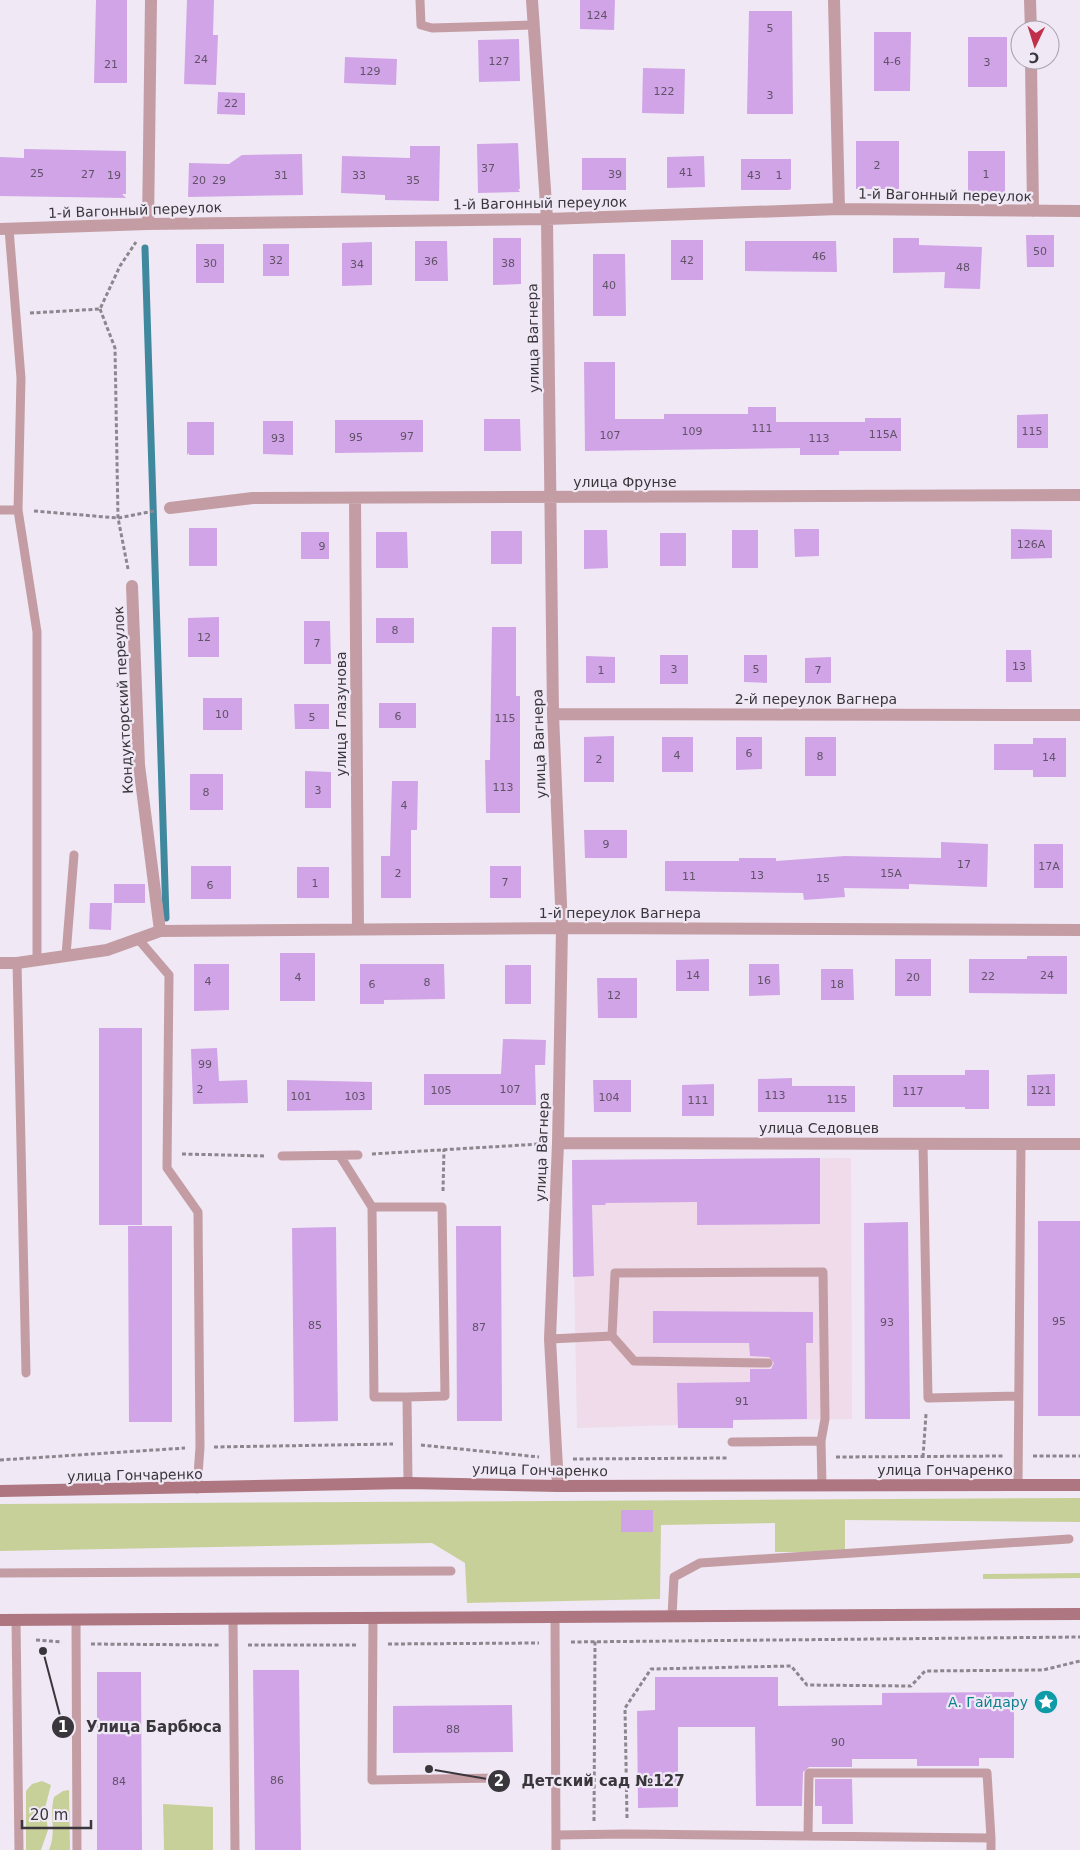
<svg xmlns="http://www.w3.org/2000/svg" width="1080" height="1850" viewBox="0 0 1080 1850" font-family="'DejaVu Sans',sans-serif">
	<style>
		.industrial { fill: #efdbea }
		.green { fill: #c8d099 }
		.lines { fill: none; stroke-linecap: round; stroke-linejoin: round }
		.stream { stroke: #3f889e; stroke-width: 7 }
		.building { fill: #d1a4e7 }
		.path { stroke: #8c878f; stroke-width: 3; stroke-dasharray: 4 2.5; stroke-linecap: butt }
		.lane { stroke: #c39da3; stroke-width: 9 }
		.street { stroke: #c39da3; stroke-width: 12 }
		.secondary { stroke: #ad7680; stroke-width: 12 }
		.labels { text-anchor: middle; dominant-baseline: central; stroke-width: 4.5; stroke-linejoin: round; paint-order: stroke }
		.number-label { font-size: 11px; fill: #605267 }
		.street-label { font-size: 14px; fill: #3a373c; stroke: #f0e8f5 }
		.culture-label { font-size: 14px; fill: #0d838f; stroke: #f0e8f5; text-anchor: end }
		.leader { fill: none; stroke: #3a373c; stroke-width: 2 }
		.callout-dot { fill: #3a373c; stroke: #f0e8f5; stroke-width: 2 }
		.mark-label { font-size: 15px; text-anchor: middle; font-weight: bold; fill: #fff }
		.callout-label { font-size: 15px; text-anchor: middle; font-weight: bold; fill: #3a373c; stroke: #f0e8f5; stroke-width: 4.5; stroke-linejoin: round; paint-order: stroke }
	</style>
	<rect width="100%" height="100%" fill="#f0e8f5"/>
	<path class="industrial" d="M 851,1158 L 852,1419 L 734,1420 L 733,1428 L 678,1428 L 677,1425 L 577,1428 L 572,1160 Z"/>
	<path class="green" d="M 1080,1498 L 1080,1522 L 845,1520 L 845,1552 L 775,1552 L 775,1523 L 661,1525 L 660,1599 L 467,1603 L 465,1563 L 432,1543 L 0,1551 L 0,1504 Z
		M 1080,1573 L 1080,1578 L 983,1579 L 983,1574 Z
		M 42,1781 L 51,1785 L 45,1808 L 48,1830 L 41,1850 L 26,1850 L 26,1791 L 32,1784 Z
		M 69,1790 L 70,1850 L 49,1850 C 57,1831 49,1815 54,1797 L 63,1791 Z
		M 163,1804 L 213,1807 L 213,1850 L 164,1850 Z"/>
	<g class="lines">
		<path class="stream" d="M 145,248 L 166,918"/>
	</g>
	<path class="building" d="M 96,0 L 127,0 L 127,83 L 94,83 Z
		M 187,0 L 214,0 L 213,35 L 218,35 L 216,85 L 184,84 Z
		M 580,0 L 615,0 L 614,30 L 580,29 Z
		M 749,11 L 792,11 L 793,114 L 747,114 Z
		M 874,32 L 911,32 L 910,91 L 874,91 Z
		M 968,37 L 1007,37 L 1007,87 L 968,87 Z
		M 519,39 L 520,81 L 479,82 L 478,40 Z
		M 345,57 L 397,59 L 396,85 L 344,83 Z
		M 643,68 L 685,69 L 684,114 L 642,113 Z
		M 218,92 L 245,93 L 245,115 L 217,114 Z
		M 856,141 L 899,141 L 899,189 L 856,189 Z
		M 518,143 L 520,189 L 518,189 L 520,192 L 478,193 L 477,144 Z
		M 410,146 L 440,146 L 439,201 L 385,200 L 385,195 L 341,193 L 342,156 L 410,158 Z
		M 24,149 L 126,151 L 126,194 L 122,194 L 126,198 L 0,196 L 0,157 L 24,158 Z
		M 968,151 L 1005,151 L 1005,198 L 968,198 Z
		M 302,154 L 303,195 L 188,197 L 189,163 L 229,164 L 242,155 Z
		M 704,156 L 705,187 L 667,188 L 667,157 Z
		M 582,158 L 626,158 L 626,190 L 582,190 Z
		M 741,159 L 791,159 L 791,189 L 789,189 L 791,190 L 741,190 Z
		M 1026,235 L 1054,235 L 1054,267 L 1027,267 Z
		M 493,238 L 521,238 L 521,284 L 493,285 Z
		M 893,238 L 919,238 L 919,245 L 982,247 L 980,289 L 944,288 L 945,272 L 893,273 Z
		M 671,240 L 703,240 L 703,280 L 671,280 Z
		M 415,241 L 447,241 L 448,281 L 415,281 Z
		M 745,241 L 836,241 L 837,272 L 745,271 Z
		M 372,242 L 372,285 L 342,286 L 342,243 Z
		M 196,244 L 224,244 L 224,283 L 196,283 Z
		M 263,244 L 289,244 L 289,276 L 263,276 Z
		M 593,254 L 625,254 L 626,316 L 593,316 Z
		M 584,362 L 615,362 L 615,419 L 664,419 L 664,414 L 748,414 L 748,407 L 776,407 L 776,422 L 865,422 L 865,418 L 901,418 L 901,451 L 839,451 L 839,455 L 800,455 L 800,448 L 585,451 Z
		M 1048,414 L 1048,448 L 1017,448 L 1017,415 Z
		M 484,419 L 520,419 L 521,451 L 484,451 Z
		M 335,420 L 423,420 L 423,452 L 335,453 Z
		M 263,421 L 293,421 L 293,455 L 263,454 Z
		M 187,422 L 214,422 L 214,455 L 189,455 L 189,453 L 187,455 Z
		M 189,528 L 217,528 L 217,566 L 189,566 Z
		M 794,529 L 819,529 L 819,556 L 795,557 Z
		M 1011,529 L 1052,530 L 1052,558 L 1011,559 Z
		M 584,530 L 607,530 L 608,568 L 584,569 Z
		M 732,530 L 758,530 L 758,568 L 732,568 Z
		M 491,531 L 522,531 L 522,564 L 491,564 Z
		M 301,532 L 329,532 L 329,559 L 301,559 Z
		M 376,532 L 407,532 L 408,568 L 376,568 Z
		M 660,533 L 686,533 L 686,566 L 660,566 Z
		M 219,617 L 219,657 L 188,657 L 188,618 Z
		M 376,618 L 414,618 L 414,643 L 376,643 Z
		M 304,621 L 330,621 L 331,664 L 304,664 Z
		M 492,627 L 516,627 L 516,696 L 520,696 L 520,813 L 486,813 L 485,760 L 490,760 Z
		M 1006,650 L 1031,650 L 1032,682 L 1006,682 Z
		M 660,655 L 688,655 L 688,684 L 660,684 Z
		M 744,655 L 767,655 L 767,683 L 744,682 Z
		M 586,656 L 615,657 L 615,683 L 586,683 Z
		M 831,657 L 831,683 L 805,683 L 805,658 Z
		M 203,698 L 242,698 L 242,730 L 203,730 Z
		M 379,703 L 416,703 L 416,728 L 379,728 Z
		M 294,704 L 329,704 L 329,729 L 295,729 Z
		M 614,736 L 614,782 L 584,782 L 584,737 Z
		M 662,737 L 693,737 L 693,772 L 662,772 Z
		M 736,737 L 762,737 L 762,769 L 736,770 Z
		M 805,737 L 836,737 L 836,776 L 805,776 Z
		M 1033,738 L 1066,738 L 1066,777 L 1033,777 L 1033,770 L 994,770 L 994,744 L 1033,744 Z
		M 305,771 L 331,772 L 331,808 L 305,808 Z
		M 190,774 L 223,774 L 223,810 L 190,810 Z
		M 392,781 L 418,781 L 417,830 L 411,830 L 411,898 L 381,898 L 381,856 L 390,856 Z
		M 584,830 L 627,830 L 627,858 L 585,858 Z
		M 941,842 L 988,844 L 987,887 L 909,884 L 909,889 L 844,888 L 845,897 L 804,900 L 803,893 L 665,891 L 665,861 L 739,861 L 739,858 L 776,858 L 776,861 L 845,856 L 941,858 Z
		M 1034,844 L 1063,844 L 1063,888 L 1034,888 Z
		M 191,866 L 231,866 L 231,899 L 191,899 Z
		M 490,866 L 521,866 L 521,898 L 490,898 Z
		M 297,867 L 329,867 L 329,898 L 297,898 Z
		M 114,884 L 145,884 L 145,903 L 114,903 Z
		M 90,903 L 112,903 L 111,930 L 89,929 Z
		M 280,953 L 315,953 L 315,1001 L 280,1001 Z
		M 1027,956 L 1067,956 L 1067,994 L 969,993 L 969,959 L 1027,959 Z
		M 709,959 L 709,991 L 676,991 L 676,960 Z
		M 895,959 L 931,959 L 931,996 L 895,996 Z
		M 194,964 L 229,964 L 229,1010 L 194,1011 Z
		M 360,964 L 444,964 L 445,999 L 384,1000 L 384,1004 L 360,1004 Z
		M 749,964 L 779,964 L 780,995 L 749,996 Z
		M 505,965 L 531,965 L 531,1004 L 505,1004 Z
		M 821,969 L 853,969 L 854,1000 L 821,1000 Z
		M 597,978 L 637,978 L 637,1018 L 598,1018 Z
		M 99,1028 L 142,1028 L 142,1225 L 99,1225 Z
		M 503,1039 L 546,1040 L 545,1065 L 535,1065 L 536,1105 L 424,1105 L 424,1074 L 501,1074 Z
		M 217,1048 L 219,1081 L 247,1080 L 248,1103 L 193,1104 L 191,1049 Z
		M 965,1070 L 989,1070 L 989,1109 L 965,1109 L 965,1107 L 893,1107 L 893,1075 L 965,1075 Z
		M 1055,1074 L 1055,1106 L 1027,1106 L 1027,1075 Z
		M 792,1078 L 792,1086 L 855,1086 L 855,1112 L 758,1112 L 758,1079 Z
		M 287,1080 L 372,1082 L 372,1110 L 287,1111 Z
		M 593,1080 L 631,1080 L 631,1112 L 594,1112 Z
		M 714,1084 L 714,1116 L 682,1116 L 682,1085 Z
		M 820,1158 L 820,1224 L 697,1225 L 697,1202 L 606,1203 L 605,1205 L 592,1205 L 594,1276 L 573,1277 L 572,1160 Z
		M 1038,1221 L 1080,1221 L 1080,1416 L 1038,1416 Z
		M 908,1222 L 910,1419 L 865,1419 L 864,1223 Z
		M 128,1226 L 172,1226 L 172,1422 L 129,1422 Z
		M 456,1226 L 501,1226 L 502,1421 L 457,1421 Z
		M 336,1227 L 338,1421 L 294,1422 L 292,1228 Z
		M 653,1311 L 813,1312 L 813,1343 L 806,1343 L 807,1419 L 733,1420 L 733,1428 L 678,1428 L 677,1383 L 750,1382 L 750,1369 L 771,1369 L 774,1363 L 769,1357 L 750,1356 L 749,1343 L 653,1343 Z
		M 621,1510 L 653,1510 L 653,1532 L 621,1532 Z
		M 253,1670 L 299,1670 L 301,1850 L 255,1850 Z
		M 97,1672 L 141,1672 L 142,1850 L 97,1850 Z
		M 655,1677 L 778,1677 L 778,1706 L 882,1705 L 882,1693 L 1014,1692 L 1014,1758 L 979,1758 L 979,1766 L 917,1766 L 917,1759 L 852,1759 L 852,1767 L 809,1767 L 803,1772 L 802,1806 L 756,1806 L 755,1727 L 678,1727 L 678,1807 L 638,1808 L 637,1711 L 655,1710 Z
		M 512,1705 L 513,1752 L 393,1753 L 393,1706 Z
		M 815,1779 L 852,1779 L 853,1824 L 822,1824 L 822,1806 L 815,1806 Z"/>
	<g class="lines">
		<path class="path" d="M 100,309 L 115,348 L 118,518 L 128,569
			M 30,313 L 100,309 L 120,266 L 136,242
			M 34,511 L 118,518 L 154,511
			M 182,1154 L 266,1156
			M 372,1154 L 540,1144
			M 443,1191 L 444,1149
			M 421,1445 L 539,1457
			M 214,1447 L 393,1444
			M 1033,1456 L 1080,1456
			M 836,1457 L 1004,1456
			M 923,1457 L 926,1414
			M 573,1459 L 727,1458
			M 0,1460 L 185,1448
			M 36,1640 L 62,1642
			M 571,1642 L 1080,1637
			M 91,1644 L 219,1645
			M 388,1644 L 539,1643
			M 248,1645 L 357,1645
			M 627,1818 L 625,1708 L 651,1669 L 791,1666 L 807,1685 L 911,1686 L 925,1671 L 1043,1670 L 1080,1661
			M 594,1821 L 595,1641"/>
		<path class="lane" d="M 420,0 L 421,25 L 432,28 L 533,25
			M 9,229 L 21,378 L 18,510 L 37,632 L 37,958
			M 0,510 L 18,510
			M 139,940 L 169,975 L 167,1168 L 198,1212 L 200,1447 L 197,1489
			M 66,955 L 74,855
			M 17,963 L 26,1373
			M 923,1144 L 928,1398 L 1018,1396
			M 282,1156 L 358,1155
			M 340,1156 L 372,1207
			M 612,1336 L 634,1361 L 768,1363
			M 550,1339 L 612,1336 L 615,1273 L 823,1272 L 825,1419 L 821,1441 L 822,1485
			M 407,1397 L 445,1396 L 442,1207 L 372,1207 L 374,1397 L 407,1397 L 408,1483
			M 732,1442 L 821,1441
			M 1018,1485 L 1021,1145
			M 0,1573 L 451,1571
			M 672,1616 L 674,1577 L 700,1563 L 1069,1539
			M 373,1617 L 372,1780 L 497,1778
			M 555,1617 L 556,1850
			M 233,1618 L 235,1850
			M 76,1619 L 77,1850
			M 16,1620 L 19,1850
			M 556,1835 L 627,1834 L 991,1838 L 991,1850
			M 808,1836 L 809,1773 L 987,1773 L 991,1838"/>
		<path class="street" d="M 532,0 L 547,219 L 553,714 L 562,928 L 558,1143 L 550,1339 L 558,1486
			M 834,0 L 839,209
			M 1030,0 L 1031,30
			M 1031,60 L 1033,211
			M 148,224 L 151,0
			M 0,229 L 148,224 L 547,219 L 839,209 L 1080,211
			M 355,499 L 358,929
			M 170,508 L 253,498 L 1080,495
			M 132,586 L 139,765 L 160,931
			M 553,714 L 1080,715
			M 0,963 L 17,963 L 107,950 L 160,931 L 562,928 L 1080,930
			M 558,1143 L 1080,1144"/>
		<path class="secondary" d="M 0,1491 L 408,1483 L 558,1486 L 1080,1485
			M 0,1620 L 1080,1614"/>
	</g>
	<defs>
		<g id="sight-disc" transform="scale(1.25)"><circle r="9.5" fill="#0f9aa8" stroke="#f0e8f5"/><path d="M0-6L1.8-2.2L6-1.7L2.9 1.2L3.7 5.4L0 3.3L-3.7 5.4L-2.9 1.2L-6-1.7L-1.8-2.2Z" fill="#fff"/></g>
	</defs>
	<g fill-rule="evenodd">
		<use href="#sight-disc" x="1046" y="1702"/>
	</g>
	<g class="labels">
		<g class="number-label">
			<text x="597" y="15">124</text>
			<text x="770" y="28">5</text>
			<text x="201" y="59">24</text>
			<text x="499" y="61">127</text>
			<text x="892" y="61">4-6</text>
			<text x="987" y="62">3</text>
			<text x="111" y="64">21</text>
			<text x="370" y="71">129</text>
			<text x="664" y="91">122</text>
			<text x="770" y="95">3</text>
			<text x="231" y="103">22</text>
			<text x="877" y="165">2</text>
			<text x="488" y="168">37</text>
			<text x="686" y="172">41</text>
			<text x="37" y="173">25</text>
			<text x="88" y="174">27</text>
			<text x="615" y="174">39</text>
			<text x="986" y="174">1</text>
			<text x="114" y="175">19</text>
			<text x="281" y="175">31</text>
			<text x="359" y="175">33</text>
			<text x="754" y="175">43</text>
			<text x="779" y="175">1</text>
			<text x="199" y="180">20</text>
			<text x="219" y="180">29</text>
			<text x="413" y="180">35</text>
			<text x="1040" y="251">50</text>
			<text x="819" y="256">46</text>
			<text x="276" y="260">32</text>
			<text x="687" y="260">42</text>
			<text x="431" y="261">36</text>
			<text x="210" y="263">30</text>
			<text x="508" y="263">38</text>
			<text x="357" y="264">34</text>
			<text x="963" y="267">48</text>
			<text x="609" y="285">40</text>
			<text x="762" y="428">111</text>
			<text x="692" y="431">109</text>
			<text x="1032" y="431">115</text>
			<text x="883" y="434">115А</text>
			<text x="610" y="435">107</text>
			<text x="407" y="436">97</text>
			<text x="356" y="437">95</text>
			<text x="278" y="438">93</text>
			<text x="819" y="438">113</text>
			<text x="1031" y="544">126А</text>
			<text x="322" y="546">9</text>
			<text x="395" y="630">8</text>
			<text x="204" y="637">12</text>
			<text x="317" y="643">7</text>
			<text x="1019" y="666">13</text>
			<text x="674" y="669">3</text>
			<text x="756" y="669">5</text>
			<text x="601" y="670">1</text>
			<text x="818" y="670">7</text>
			<text x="222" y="714">10</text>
			<text x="398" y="716">6</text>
			<text x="312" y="717">5</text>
			<text x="505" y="718">115</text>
			<text x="749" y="753">6</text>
			<text x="677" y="755">4</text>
			<text x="820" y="756">8</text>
			<text x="1049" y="757">14</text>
			<text x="599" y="759">2</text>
			<text x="503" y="787">113</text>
			<text x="318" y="790">3</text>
			<text x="206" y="792">8</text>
			<text x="404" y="805">4</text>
			<text x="606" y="844">9</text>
			<text x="964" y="864">17</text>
			<text x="1049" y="866">17А</text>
			<text x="398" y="873">2</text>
			<text x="891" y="873">15А</text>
			<text x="757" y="875">13</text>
			<text x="689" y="876">11</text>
			<text x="823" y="878">15</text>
			<text x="505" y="882">7</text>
			<text x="315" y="883">1</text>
			<text x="210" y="885">6</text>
			<text x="693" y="975">14</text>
			<text x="1047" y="975">24</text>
			<text x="988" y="976">22</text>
			<text x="298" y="977">4</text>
			<text x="913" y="977">20</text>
			<text x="764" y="980">16</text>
			<text x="208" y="981">4</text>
			<text x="427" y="982">8</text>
			<text x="372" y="984">6</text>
			<text x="837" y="984">18</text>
			<text x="614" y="995">12</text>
			<text x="205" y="1064">99</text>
			<text x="200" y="1089">2</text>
			<text x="510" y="1089">107</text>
			<text x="441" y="1090">105</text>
			<text x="1041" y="1090">121</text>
			<text x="913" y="1091">117</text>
			<text x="775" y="1095">113</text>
			<text x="301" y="1096">101</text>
			<text x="355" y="1096">103</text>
			<text x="609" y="1097">104</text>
			<text x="837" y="1099">115</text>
			<text x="698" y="1100">111</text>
			<text x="1059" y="1321">95</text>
			<text x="887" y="1322">93</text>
			<text x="315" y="1325">85</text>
			<text x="479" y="1327">87</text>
			<text x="742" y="1401">91</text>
			<text x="453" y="1729">88</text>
			<text x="838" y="1742">90</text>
			<text x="277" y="1780">86</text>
			<text x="119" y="1781">84</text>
		</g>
		<g class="street-label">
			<text transform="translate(945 195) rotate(1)">1-й Вагонный переулок</text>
			<text transform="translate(540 203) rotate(-1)">1-й Вагонный переулок</text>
			<text transform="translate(135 210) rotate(-2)">1-й Вагонный переулок</text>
			<text transform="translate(533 338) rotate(-91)">улица Вагнера</text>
			<text x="625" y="482">улица Фрунзе</text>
			<text x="816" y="699">2-й переулок Вагнера</text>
			<text transform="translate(123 700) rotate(-93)">Кондукторский переулок</text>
			<text transform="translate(341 714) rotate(-90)">улица Глазунова</text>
			<text transform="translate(539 744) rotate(-92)">улица Вагнера</text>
			<text x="620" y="913">1-й переулок Вагнера</text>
			<text x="819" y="1128">улица Седовцев</text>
			<text transform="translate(542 1147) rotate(-88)">улица Вагнера</text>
			<text transform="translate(540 1470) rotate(1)">улица Гончаренко</text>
			<text x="945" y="1470">улица Гончаренко</text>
			<text transform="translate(135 1475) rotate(-1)">улица Гончаренко</text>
		</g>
		<g class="culture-label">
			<text x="1028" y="1702">А. Гайдару</text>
		</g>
	</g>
	<path class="leader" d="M43 1651L63 1727M429 1769L499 1781"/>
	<g class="callout-dot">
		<circle cx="43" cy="1651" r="5"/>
		<circle cx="429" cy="1769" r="5"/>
		<circle cx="63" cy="1727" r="12"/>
		<circle cx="499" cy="1781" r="12"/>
	</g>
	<g class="mark-label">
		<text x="63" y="1732">1</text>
		<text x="499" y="1786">2</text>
	</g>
	<g class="callout-label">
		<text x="154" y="1732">Улица Барбюса</text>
		<text x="603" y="1786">Детский сад №127</text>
	</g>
	<g transform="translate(1035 45) rotate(184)"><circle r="24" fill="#f0e8f5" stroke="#a7a1ab"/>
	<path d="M0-4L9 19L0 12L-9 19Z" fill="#c1304b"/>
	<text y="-8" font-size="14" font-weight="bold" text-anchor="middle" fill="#3a373c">С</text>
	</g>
	<path d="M22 1820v8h69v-8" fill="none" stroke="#3a373c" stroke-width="2.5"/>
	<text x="30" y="1820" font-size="15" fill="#3a373c" stroke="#f0e8f5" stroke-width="4" paint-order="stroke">20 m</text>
</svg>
